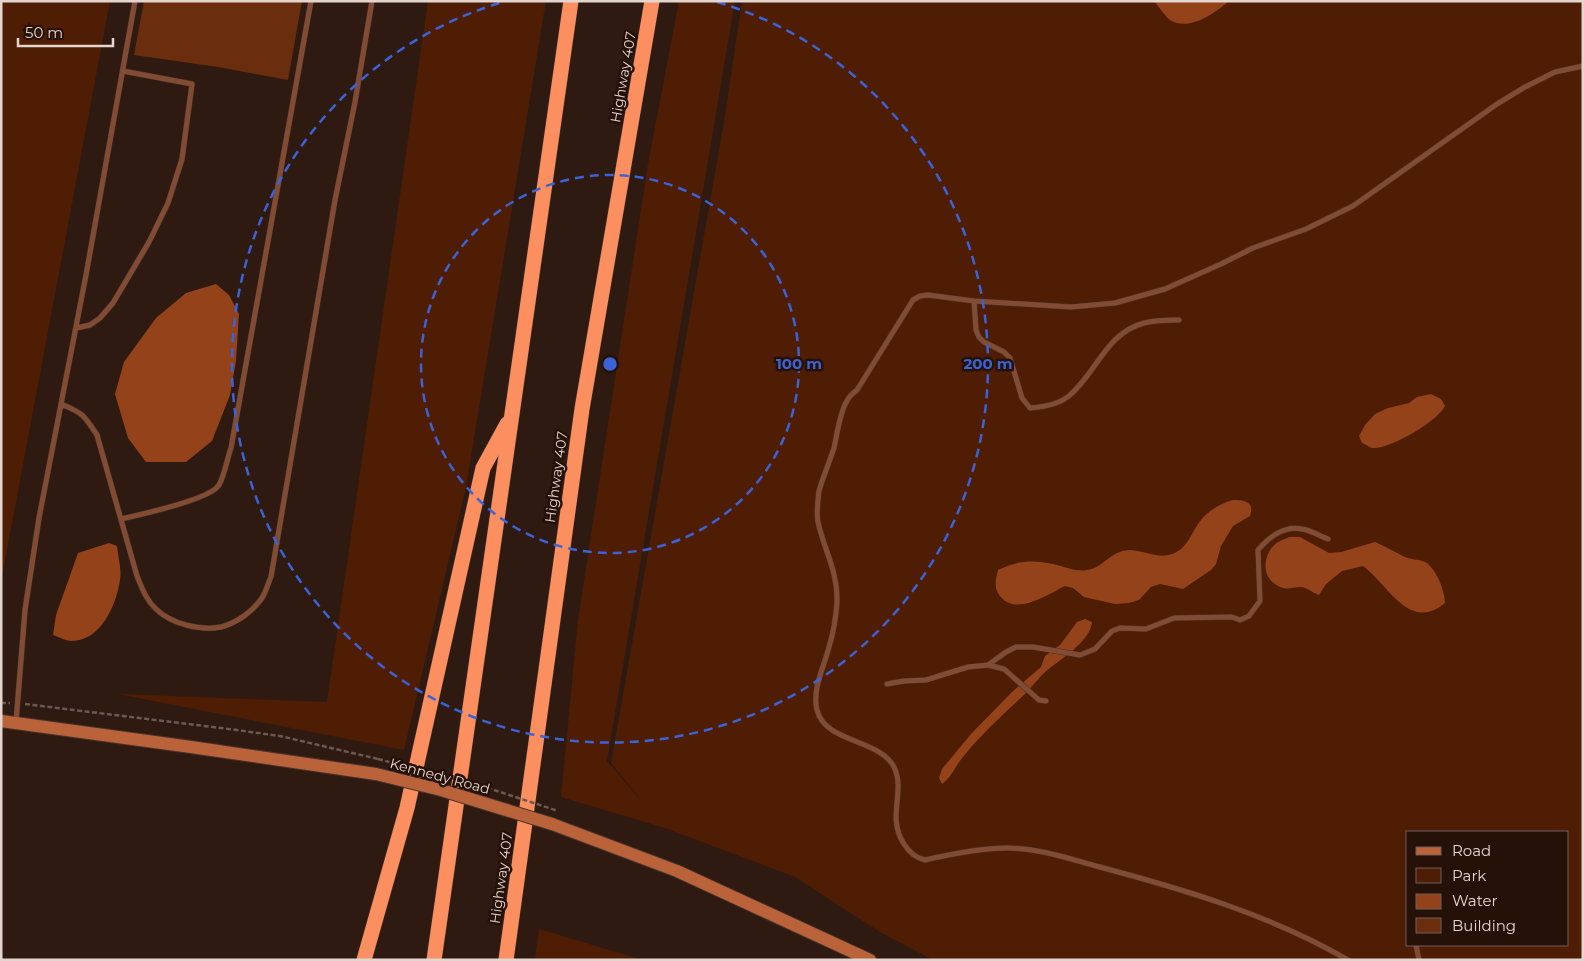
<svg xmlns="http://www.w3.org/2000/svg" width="1584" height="961" viewBox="0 0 1584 961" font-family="Montserrat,sans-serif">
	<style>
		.green { fill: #4f1d04; fill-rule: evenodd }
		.water { fill: #944219 }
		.building { fill: #6a2d0d }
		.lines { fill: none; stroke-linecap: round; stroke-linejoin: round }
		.lane-casing { stroke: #48342c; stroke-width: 6 }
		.secondary-casing { stroke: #48342c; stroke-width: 14 }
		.highway-casing { stroke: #48342c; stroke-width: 16 }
		.path { stroke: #6b5850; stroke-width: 2.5; stroke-dasharray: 5 2.5; stroke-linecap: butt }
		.lane { stroke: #824c34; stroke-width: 5 }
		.secondary { stroke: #ba633b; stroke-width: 12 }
		.highway { stroke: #fc8f5f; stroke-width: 15 }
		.secondary-bridge-casing { stroke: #48342c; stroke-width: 14; stroke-linecap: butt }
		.path-bridge { stroke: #6b5850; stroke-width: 2.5; stroke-dasharray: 5 2.5; stroke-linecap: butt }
		.secondary-bridge { stroke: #ba633b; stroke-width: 12 }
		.ring { fill: none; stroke: #3b62d7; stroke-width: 2.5; stroke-dasharray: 9 6 }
		.labels { text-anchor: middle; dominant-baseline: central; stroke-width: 5; stroke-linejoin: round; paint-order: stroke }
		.street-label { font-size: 14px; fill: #e4d5cf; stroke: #251108 }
		.centre { fill: #3b62d7; stroke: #251108; stroke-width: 2.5 }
		.ring-label { font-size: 15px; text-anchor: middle; font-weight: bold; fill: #3b62d7; stroke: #251108; stroke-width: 5; stroke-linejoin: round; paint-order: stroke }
	</style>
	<rect width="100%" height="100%" fill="#2f1a11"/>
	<path class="green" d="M 1,1 L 110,1 L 1,582 Z
		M 428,1 L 546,1 L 466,487 L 404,750 L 118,694 L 327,702 Z
		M 679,1 L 735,1 L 607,761 L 646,806 L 611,763 L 724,122 L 742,1 L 1583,1 L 1583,960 L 933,960 L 880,932 L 795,877 L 665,828 L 561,797 L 578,620 L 648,164 ZM 1408,832 L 1568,832 L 1568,945 L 1408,945 Z
		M 539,929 L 643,960 L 535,960 Z"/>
	<path class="water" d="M 1154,1 L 1229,1 C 1215,13 1189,32 1170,20 C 1164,15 1159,7 1154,1 Z
		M 216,284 L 229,295 L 239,314 L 236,361 L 230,395 L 212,441 L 186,462 L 146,462 L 128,438 L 115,394 L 124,362 L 156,318 L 186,293 Z
		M 1431,394 L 1441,399 L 1445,406 C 1438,421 1389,450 1372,448 C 1369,447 1365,444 1362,443 L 1359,436 L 1365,425 L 1375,414 L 1388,408 L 1409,403 L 1417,397 Z
		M 1233,500 C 1245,500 1255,502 1250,516 L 1233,526 L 1221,546 L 1216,564 L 1211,570 L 1183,589 L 1160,584 L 1151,587 L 1139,600 L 1129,603 L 1115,604 L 1084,597 L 1073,588 L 1065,586 C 1048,594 1013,619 998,593 C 994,586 996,578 998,570 C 1020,559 1037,560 1061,566 C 1069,568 1078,572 1087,570 C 1104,568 1110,550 1131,550 C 1144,551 1159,559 1172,554 C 1188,549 1191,532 1201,520 C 1208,511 1221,503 1233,500 Z
		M 1289,537 L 1300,537 L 1329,553 L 1341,552 L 1375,542 C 1385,546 1393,551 1403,556 C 1410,560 1418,559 1425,562 C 1436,568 1445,591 1445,603 C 1409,633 1388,584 1363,566 L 1342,571 L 1326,584 L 1319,595 C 1313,593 1306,587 1301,587 C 1291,587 1286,592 1275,584 C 1260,574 1264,551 1278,542 C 1281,540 1286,539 1289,537 Z
		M 109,543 L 117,546 C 118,557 122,570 120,580 C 116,606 101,641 71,641 C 66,641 59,637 53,635 L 56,615 L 78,553 Z
		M 1085,619 L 1092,622 C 1090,643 1058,660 1043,674 C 1038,679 1033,685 1028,691 C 1006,712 982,733 963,757 C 955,766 952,777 942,784 L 939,778 L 942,769 L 971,734 L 1012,692 L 1041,667 L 1045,656 L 1060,645 L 1077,622 Z"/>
	<path class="building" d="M 144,1 L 302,1 L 288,80 L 218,67 L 134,55 Z"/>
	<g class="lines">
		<g class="lane-casing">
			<path id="lane" d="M 974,301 L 928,295 L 920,296 L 913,300 L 857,390 C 853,393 849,396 847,401 C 840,411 837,435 834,448 C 829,463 823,477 819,491 C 818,500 816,513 818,522 C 824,550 838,571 837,602 C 836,617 833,634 829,647 C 824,667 812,689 817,710 C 825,743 880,739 894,767 C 906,792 886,816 904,844 C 909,852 916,858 925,860 C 951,854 980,848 1007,848 C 1037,848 1067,858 1096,866 C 1183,889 1271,915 1348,960
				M 1179,320 C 1167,320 1155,320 1144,323 C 1106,333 1097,372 1070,395 C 1060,404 1044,407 1030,408 L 1022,398 L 1010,358 L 1004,352 L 984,342 L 979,337 L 976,330 L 974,301 L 1071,307 L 1115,303 L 1165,289 L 1221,264 L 1253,248 L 1306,229 L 1353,206 L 1497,104 L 1525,87 L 1555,72 L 1583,66
				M 76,328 L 90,325 L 100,318 L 113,303 L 149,242 L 168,203 L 182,159 L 192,84 L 123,71
				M 61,404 C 83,413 84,415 97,435 L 137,576 C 142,588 146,600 156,609 C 171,624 201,631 221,627 C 237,623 253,611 262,598 C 266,592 268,583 271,577 L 335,200 L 355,102 L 372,1
				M 121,519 C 139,515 211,499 219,485 C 225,474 227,459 231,448 L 311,1
				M 988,665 L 1006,652 L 1016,647 L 1033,647 L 1080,655 L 1095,649 L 1112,631 L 1120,628 L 1146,629 L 1174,618 L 1232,617 L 1240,620 L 1249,616 L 1260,601 L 1258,550 C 1268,538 1284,525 1302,529 C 1311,530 1319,536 1328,539
				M 887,684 L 904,681 L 926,680 L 968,667 L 988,665 L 1004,669 L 1039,700 L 1046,701
				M 16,722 L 25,610 L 39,518 L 86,275 L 135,1
				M 1416,945 L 1419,960"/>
		</g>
		<g class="secondary-casing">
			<path id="secondary" d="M 1,721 L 191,747 L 376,774
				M 552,824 L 677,871 L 870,960"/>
		</g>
		<g class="highway-casing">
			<path id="highway" d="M 364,960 L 407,808 L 483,468 L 507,424
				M 434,960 L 571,1
				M 506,960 L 582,409 L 652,1"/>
		</g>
		<path class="path" d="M 1,703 L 10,703
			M 25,704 L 229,729 L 280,736 L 378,759"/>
		<use href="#lane" class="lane"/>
		<use href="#secondary" class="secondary"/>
		<use href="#highway" class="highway"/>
		<g class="secondary-bridge-casing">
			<path id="secondary-bridge" d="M 376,774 L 441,790 L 552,824"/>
		</g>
		<path class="path-bridge" d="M 378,759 L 488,788 L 558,811"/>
		<use href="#secondary-bridge" class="secondary-bridge"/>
	</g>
	<g class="ring">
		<circle cx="610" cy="364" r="189"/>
		<path d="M717 2A378 378 0 1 1 503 2"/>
	</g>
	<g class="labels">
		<g class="street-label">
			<text transform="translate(623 77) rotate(-80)">Highway 407</text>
			<text transform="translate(556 477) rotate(-82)">Highway 407</text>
			<text transform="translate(440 776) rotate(15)">Kennedy Road</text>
			<text transform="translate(501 878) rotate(-82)">Highway 407</text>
		</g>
	</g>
	<circle cx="610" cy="364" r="8" class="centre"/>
	<g class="ring-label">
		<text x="799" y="369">100 m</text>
		<text x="988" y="369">200 m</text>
	</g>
	<rect width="1584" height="961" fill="none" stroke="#e4d5cf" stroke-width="5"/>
	<rect x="1406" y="831" width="162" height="115" fill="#251108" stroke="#715f58"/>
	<rect x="1416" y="847" width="25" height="8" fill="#ba633b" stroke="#715f58"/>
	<text x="1452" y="856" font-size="15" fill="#e4d5cf">Road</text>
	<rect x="1416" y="868" width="25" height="15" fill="#4f1d04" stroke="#715f58"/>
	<text x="1452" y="881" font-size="15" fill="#e4d5cf">Park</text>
	<rect x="1416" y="894" width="25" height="15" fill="#944219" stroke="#715f58"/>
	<text x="1452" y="906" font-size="15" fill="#e4d5cf">Water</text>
	<rect x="1416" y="918" width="25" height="15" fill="#6a2d0d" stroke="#715f58"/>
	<text x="1452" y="931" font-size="15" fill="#e4d5cf">Building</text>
	<path d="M18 38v8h95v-8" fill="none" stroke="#e4d5cf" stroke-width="2.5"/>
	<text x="25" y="38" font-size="15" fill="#e4d5cf" stroke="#251108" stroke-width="4" paint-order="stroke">50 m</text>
</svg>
